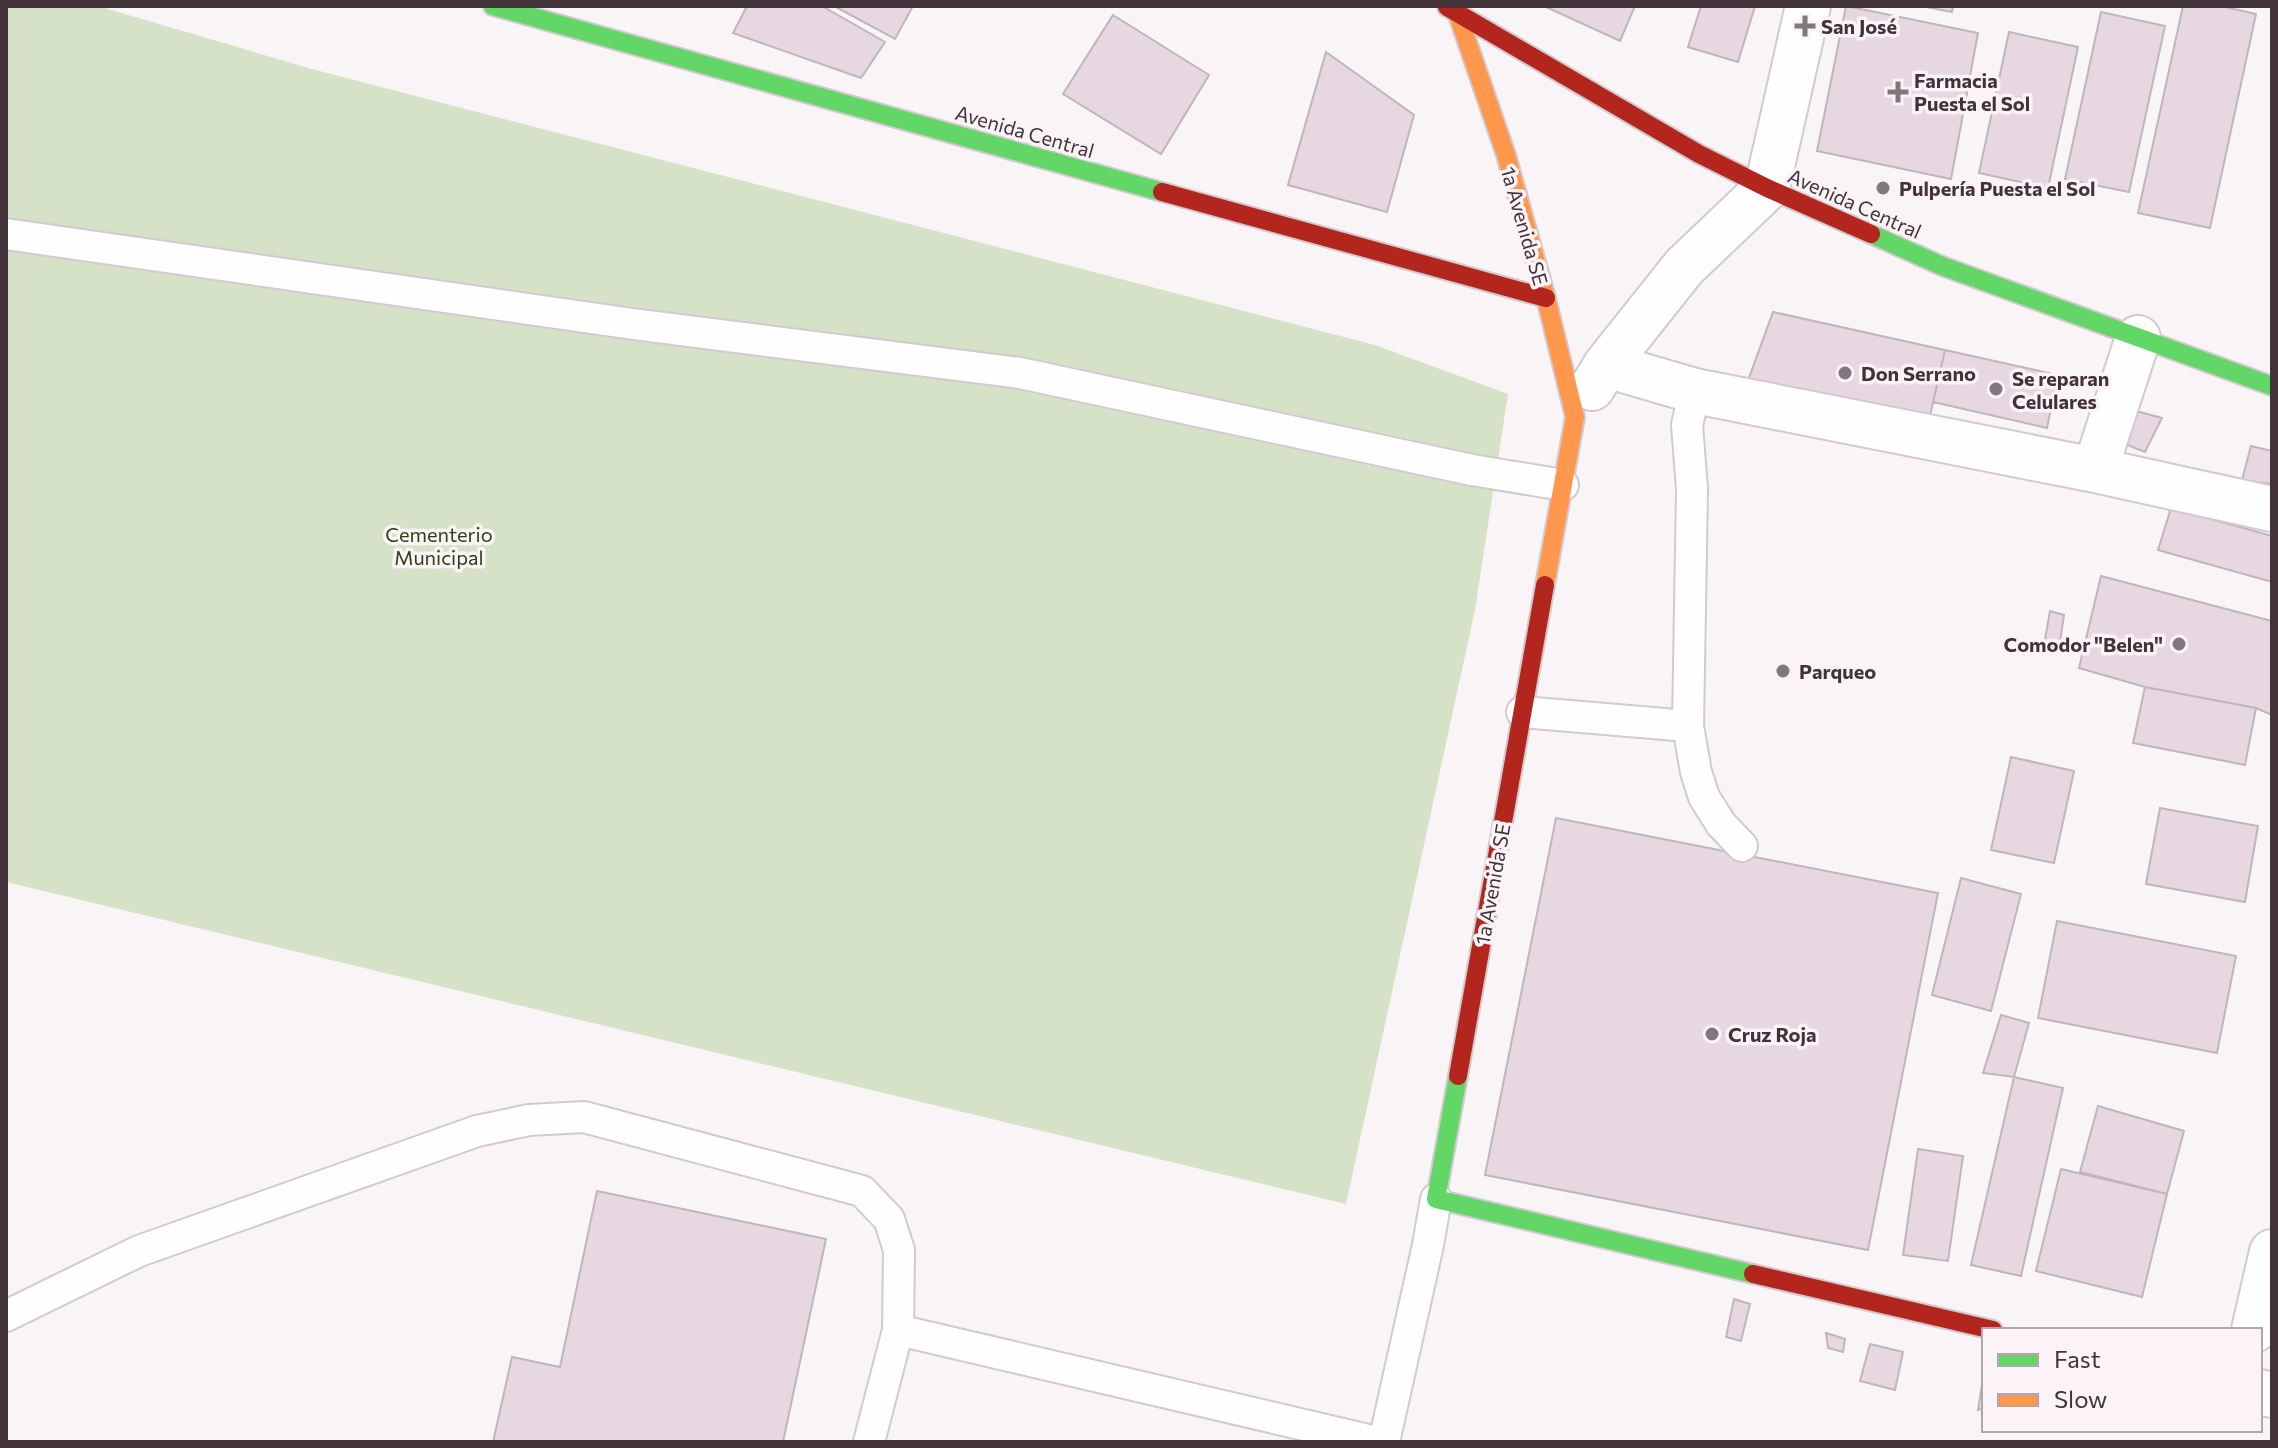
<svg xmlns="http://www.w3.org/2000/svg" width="2278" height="1448" viewBox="0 0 2278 1448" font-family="Commissioner,sans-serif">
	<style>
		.green { fill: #d6e2c8 }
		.building { fill: #e7d7e0; stroke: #bfb6ba; stroke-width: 2 }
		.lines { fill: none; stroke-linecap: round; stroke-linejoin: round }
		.lane-casing { stroke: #d2cace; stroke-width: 34 }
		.street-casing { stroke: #d2cace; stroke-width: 48 }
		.fast-casing { stroke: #d2cace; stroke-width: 22 }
		.slow-casing { stroke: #d2cace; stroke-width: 22 }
		.jam-casing { stroke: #d2cace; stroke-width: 22 }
		.lane { stroke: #fefefe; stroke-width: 30 }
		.street { stroke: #fefefe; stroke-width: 44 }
		.fast { stroke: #63d668; stroke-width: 18 }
		.slow { stroke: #ff974d; stroke-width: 18 }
		.jam { stroke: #b3261e; stroke-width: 18 }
		.poi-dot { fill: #82777d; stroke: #fbf3f7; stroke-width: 3 }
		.labels { text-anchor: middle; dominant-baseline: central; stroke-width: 7; stroke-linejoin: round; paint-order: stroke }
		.poi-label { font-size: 20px; font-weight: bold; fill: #42333b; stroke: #fbf3f7; text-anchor: start }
		.street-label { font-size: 20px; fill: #42333b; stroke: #fbf3f7 }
		.park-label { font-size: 20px; fill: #2a400f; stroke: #fbf3f7 }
	</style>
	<rect width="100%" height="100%" fill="#f9f5f7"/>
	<path class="green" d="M 6,6 L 98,6 L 312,69 L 1375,345 L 1508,394 L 1475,610 L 1346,1204 L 6,882 Z"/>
	<path class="building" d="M 747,6 L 822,6 L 885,42 L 861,78 L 733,33 Z
		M 834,6 L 913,6 L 895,39 Z
		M 1544,6 L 1635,6 L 1620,41 Z
		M 1701,6 L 1755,6 L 1738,62 L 1688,47 Z
		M 1846,6 L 1978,33 L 1951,179 L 1817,151 Z
		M 1921,6 L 1953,6 L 1952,12 Z
		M 2183,6 L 2221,6 L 2256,14 L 2210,228 L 2138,213 Z
		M 2101,12 L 2165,26 L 2129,192 L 2065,179 Z
		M 1113,15 L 1209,75 L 1161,154 L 1063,94 Z
		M 2009,32 L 2078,47 L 2048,188 L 1979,173 Z
		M 1326,52 L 1414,115 L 1387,212 L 1288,185 Z
		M 1773,312 L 1945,350 L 1927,429 L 1742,397 Z
		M 1945,350 L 2058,375 L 2047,428 L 1933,402 Z
		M 2125,408 L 2162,418 L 2145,452 L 2117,441 Z
		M 2251,446 L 2272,451 L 2272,484 L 2242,480 Z
		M 2171,508 L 2272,536 L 2272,582 L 2158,550 Z
		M 2101,576 L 2272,621 L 2272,715 L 2256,708 L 2145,687 L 2079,668 Z
		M 2050,611 L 2064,615 L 2059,649 L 2044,645 Z
		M 2145,687 L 2256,708 L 2245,765 L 2133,743 Z
		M 2011,757 L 2074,771 L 2054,863 L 1991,850 Z
		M 2160,808 L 2258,826 L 2245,902 L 2146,884 Z
		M 1556,818 L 1938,893 L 1868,1250 L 1485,1175 Z
		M 1961,878 L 2021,894 L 1991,1011 L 1932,995 Z
		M 2057,921 L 2236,956 L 2217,1053 L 2038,1018 Z
		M 2001,1015 L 2029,1023 L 2014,1077 L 1983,1073 Z
		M 2014,1077 L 2063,1088 L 2021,1276 L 1971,1265 Z
		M 2098,1106 L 2184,1131 L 2167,1194 L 2080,1172 Z
		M 1918,1149 L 1963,1156 L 1948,1261 L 1903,1255 Z
		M 2061,1169 L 2167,1194 L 2142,1297 L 2036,1271 Z
		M 597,1191 L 826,1239 L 783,1442 L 493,1442 L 512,1357 L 560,1367 Z
		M 1734,1299 L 1750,1304 L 1741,1341 L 1726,1337 Z
		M 1826,1333 L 1845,1339 L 1843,1352 L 1828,1348 Z
		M 1870,1344 L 1903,1352 L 1895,1390 L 1860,1381 Z
		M 1984,1371 L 1984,1408 L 1978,1410 Z"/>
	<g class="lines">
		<g class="lane-casing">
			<path id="lane" d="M 6,234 L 633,324 L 1020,373 L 1472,470 L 1563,485
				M 1695,391 L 1687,425 L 1692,489 L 1688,726 L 1696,772 L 1704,797 L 1721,824 L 1742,846
				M 1522,712 L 1688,726
				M 6,1316 L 139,1251 L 477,1131 L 529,1120 L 584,1117 L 862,1191 L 889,1219 L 899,1250 L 898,1330 L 869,1442
				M 898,1330 L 1377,1442
				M 1384,1442 L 1428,1245 L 1436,1199"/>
		</g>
		<g class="street-casing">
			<path id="street" d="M 1606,365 L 1695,391 L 2095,470 L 2272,509
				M 1592,388 L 1606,365 L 1684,267 L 1767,188 L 1808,6
				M 2095,470 L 2138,338
				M 2254,1330 L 2272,1252
				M 2260,1392 L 2272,1395"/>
		</g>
		<g class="fast-casing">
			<path id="fast" d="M 493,6 L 1162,192
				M 1871,234 L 1942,266 L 2272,386
				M 1458,1076 L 1436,1199 L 1753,1274"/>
		</g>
		<g class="slow-casing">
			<path id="slow" d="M 1458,15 L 1506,155 L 1546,298 L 1575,417 L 1545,585"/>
		</g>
		<g class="jam-casing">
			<path id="jam" d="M 1447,7 L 1699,154 L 1767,188 L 1871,234
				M 1162,192 L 1546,298
				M 1458,1076 L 1545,585
				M 1753,1274 L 1993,1330"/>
		</g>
		<use href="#lane" class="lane"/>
		<use href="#street" class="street"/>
		<use href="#fast" class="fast"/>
		<use href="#slow" class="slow"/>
		<use href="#jam" class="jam"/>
	</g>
	<g class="poi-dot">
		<path d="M1801 14h8v8h8v8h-8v8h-8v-8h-8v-8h8z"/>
		<path d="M1894 80h8v8h8v8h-8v8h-8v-8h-8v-8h8z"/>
		<circle cx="1883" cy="188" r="8"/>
		<circle cx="1845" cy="373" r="8"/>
		<circle cx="1996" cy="389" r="8"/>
		<circle cx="2179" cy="644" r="8"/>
		<circle cx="1783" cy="671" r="8"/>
		<circle cx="1712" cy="1034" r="8"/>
	</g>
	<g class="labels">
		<g class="poi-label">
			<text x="1821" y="26">San José</text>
			<text x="1914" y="80">Farmacia<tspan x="1914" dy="23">Puesta el Sol</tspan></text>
			<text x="1899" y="188">Pulpería Puesta el Sol</text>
			<text x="1861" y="373">Don Serrano</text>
			<text x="2012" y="378">Se reparan<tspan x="2012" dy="23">Celulares</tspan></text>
			<text x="2163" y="644" text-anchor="end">Comodor "Belen"</text>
			<text x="1799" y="671">Parqueo</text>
			<text x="1728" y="1034">Cruz Roja</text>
		</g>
		<g class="street-label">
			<text transform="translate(1025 131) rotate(16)">Avenida Central</text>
			<text transform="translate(1855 203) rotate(24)">Avenida Central</text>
			<text transform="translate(1525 226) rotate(74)">1a Avenida SE</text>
			<text transform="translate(1492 884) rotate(-80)">1a Avenida SE</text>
		</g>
		<g class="park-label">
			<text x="439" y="534">Cementerio<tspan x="439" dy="23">Municipal</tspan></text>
		</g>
	</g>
	<rect width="2278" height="1448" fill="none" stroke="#42333b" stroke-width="16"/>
	<rect x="1982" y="1328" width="280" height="104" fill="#fbf3f7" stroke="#b1a6ac" stroke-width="2"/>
	<rect x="1998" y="1354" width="40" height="12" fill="#63d668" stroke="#b1a6ac" stroke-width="2"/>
	<text x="2054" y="1368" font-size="24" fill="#42333b">Fast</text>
	<rect x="1998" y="1394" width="40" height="12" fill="#ff974d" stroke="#b1a6ac" stroke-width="2"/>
	<text x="2054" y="1408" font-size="24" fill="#42333b">Slow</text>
</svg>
